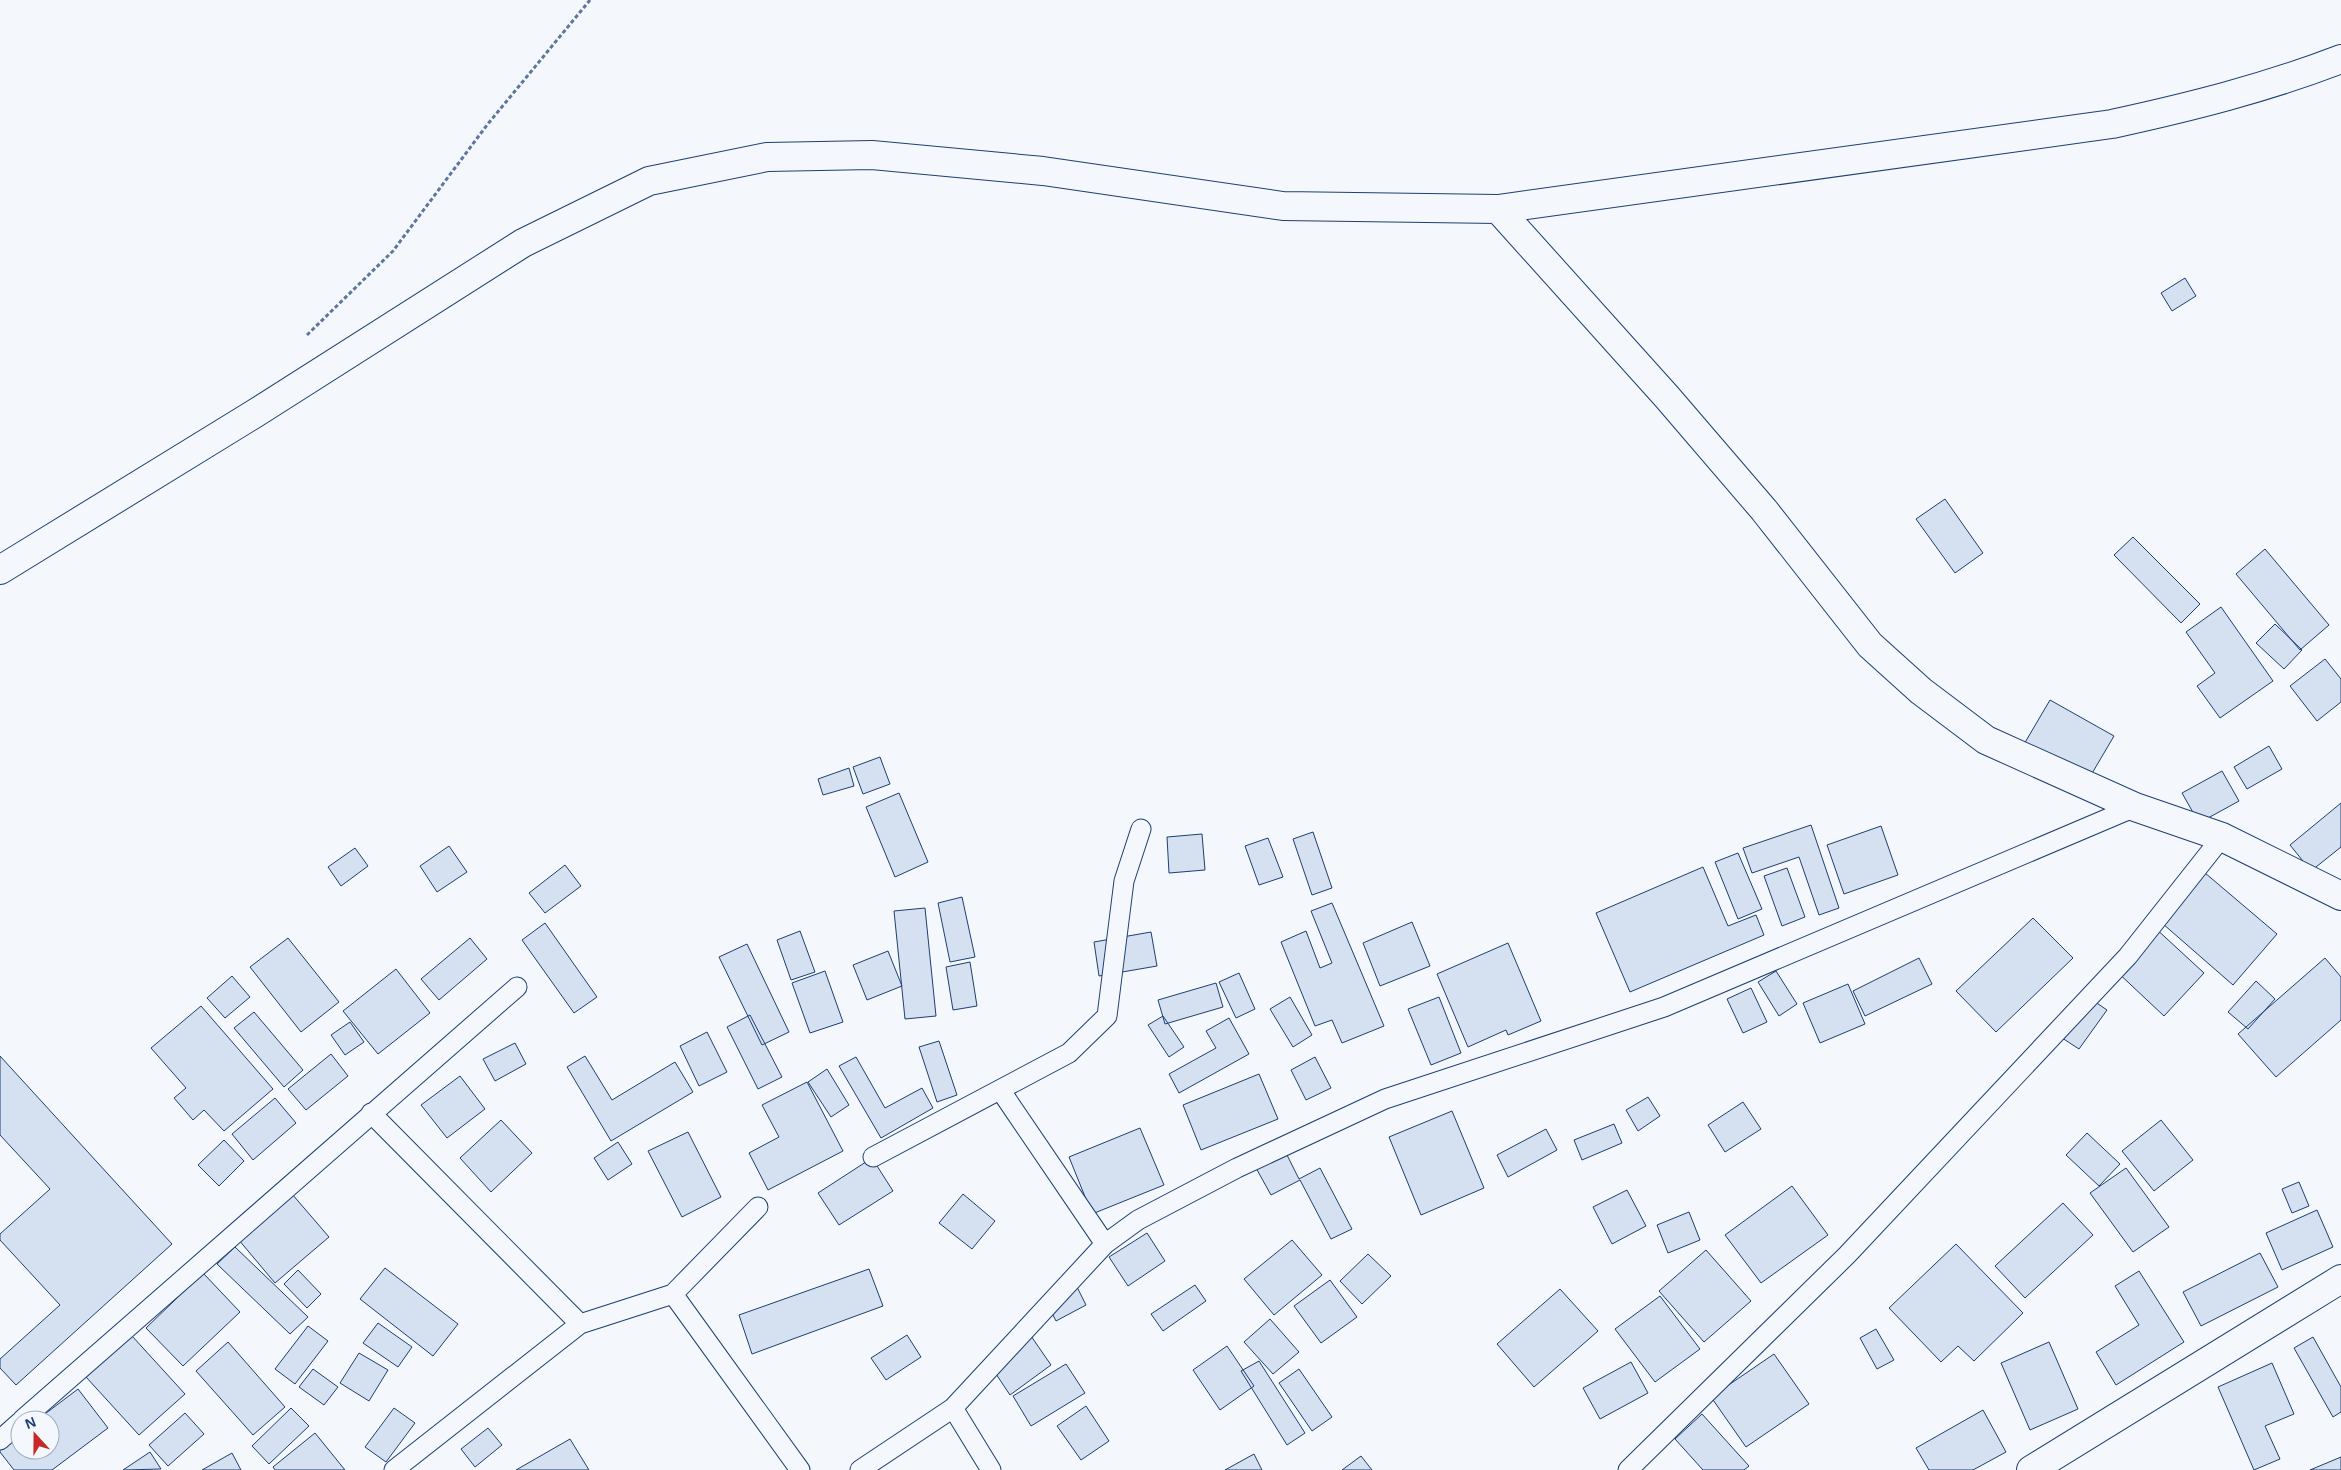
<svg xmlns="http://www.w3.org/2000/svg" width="2341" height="1470" viewBox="0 0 2341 1470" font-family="Arial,sans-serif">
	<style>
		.building { fill: #d5e0f0; stroke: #1d3f73 }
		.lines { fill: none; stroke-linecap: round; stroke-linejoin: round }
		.lane-casing { stroke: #1d3f73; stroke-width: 21 }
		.street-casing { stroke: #1d3f73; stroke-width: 30 }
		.path { stroke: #5e769c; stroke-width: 3; stroke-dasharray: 4 2.5; stroke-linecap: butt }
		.lane { stroke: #f4f7fb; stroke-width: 19 }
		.street { stroke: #f4f7fb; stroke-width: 28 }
	</style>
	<rect width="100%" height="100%" fill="#f4f7fb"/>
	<path class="building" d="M 2185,278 L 2196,296 L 2172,311 L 2161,293 Z
		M 1945,499 L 1983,553 L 1955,573 L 1916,519 Z
		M 2133,537 L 2200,604 L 2181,623 L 2114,555 Z
		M 2265,549 L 2329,625 L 2300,650 L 2236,574 Z
		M 2221,607 L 2273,681 L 2220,718 L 2197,686 L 2215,673 L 2186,632 Z
		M 2275,624 L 2302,650 L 2284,669 L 2256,643 Z
		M 2325,659 L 2341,679 L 2341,702 L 2317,721 L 2290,686 Z
		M 2050,700 L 2114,736 L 2084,787 L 2020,751 Z
		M 2269,746 L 2282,769 L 2247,789 L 2234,767 Z
		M 880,757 L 890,784 L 863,794 L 853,767 Z
		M 849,768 L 854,786 L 823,795 L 818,779 Z
		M 2222,771 L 2239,801 L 2199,823 L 2182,793 Z
		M 899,793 L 928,862 L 895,877 L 866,807 Z
		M 2341,803 L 2341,847 L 2311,871 L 2290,845 Z
		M 1811,825 L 1839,908 L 1819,915 L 1799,857 L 1752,873 L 1743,848 Z
		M 1881,826 L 1898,875 L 1844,894 L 1827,845 Z
		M 1313,832 L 1332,888 L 1312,895 L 1293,839 Z
		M 1202,834 L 1205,870 L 1169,873 L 1167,837 Z
		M 1268,838 L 1283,877 L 1259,885 L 1245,846 Z
		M 449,846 L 467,872 L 437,892 L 420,866 Z
		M 355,848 L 368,866 L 341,886 L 328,867 Z
		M 1738,853 L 1762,909 L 1738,919 L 1715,862 Z
		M 565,865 L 581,886 L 545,913 L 529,893 Z
		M 1703,867 L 1728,926 L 1756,915 L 1764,935 L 1630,992 L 1596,913 Z
		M 2198,867 L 2277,934 L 2233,985 L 2155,917 Z
		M 1787,868 L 1805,917 L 1782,926 L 1764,876 Z
		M 962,897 L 975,957 L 950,962 L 938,903 Z
		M 1332,903 L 1384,1026 L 1342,1043 L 1332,1020 L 1315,1026 L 1281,942 L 1306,931 L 1320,968 L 1332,963 L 1311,911 Z
		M 925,908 L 936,1016 L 905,1019 L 894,911 Z
		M 2033,918 L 2073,958 L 1996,1032 L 1956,991 Z
		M 1412,922 L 1430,966 L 1380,986 L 1363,943 Z
		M 545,923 L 597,997 L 574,1013 L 522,940 Z
		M 2153,926 L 2204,973 L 2164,1016 L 2114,969 Z
		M 800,931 L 815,972 L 791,980 L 777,940 Z
		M 1151,932 L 1157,966 L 1099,976 L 1094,942 Z
		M 288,938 L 339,1002 L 301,1032 L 250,967 Z
		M 470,938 L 487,959 L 439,1000 L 421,979 Z
		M 1508,943 L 1541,1021 L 1508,1035 L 1506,1030 L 1468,1047 L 1437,974 Z
		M 747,944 L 789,1032 L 762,1045 L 719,957 Z
		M 888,951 L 902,986 L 867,1000 L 853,965 Z
		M 1919,958 L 1932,984 L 1865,1016 L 1853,991 Z
		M 2325,958 L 2341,977 L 2341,1020 L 2276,1077 L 2238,1034 Z
		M 970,962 L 977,1006 L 953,1010 L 946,967 Z
		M 396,969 L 430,1013 L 378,1054 L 343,1011 Z
		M 825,971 L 843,1022 L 810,1033 L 792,983 Z
		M 1776,971 L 1797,1004 L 1779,1016 L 1758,982 Z
		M 1239,973 L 1255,1009 L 1236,1018 L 1219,982 Z
		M 232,976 L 250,997 L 225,1018 L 207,998 Z
		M 2256,981 L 2275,999 L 2248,1029 L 2228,1012 Z
		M 1216,983 L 1223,1007 L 1165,1024 L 1158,1000 Z
		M 1848,984 L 1865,1024 L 1820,1043 L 1803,1003 Z
		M 1751,988 L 1767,1022 L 1743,1033 L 1727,999 Z
		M 1290,997 L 1312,1035 L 1293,1047 L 1270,1009 Z
		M 1439,997 L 1461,1053 L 1431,1065 L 1408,1009 Z
		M 2088,997 L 2107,1010 L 2079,1049 L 2059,1036 Z
		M 201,1006 L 273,1089 L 224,1131 L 204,1110 L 193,1120 L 174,1098 L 186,1088 L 151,1048 Z
		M 254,1012 L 303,1070 L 284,1087 L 234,1028 Z
		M 750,1015 L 782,1077 L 758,1089 L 727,1027 Z
		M 1163,1016 L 1184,1047 L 1169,1057 L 1148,1025 Z
		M 1229,1018 L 1249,1054 L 1179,1093 L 1169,1074 L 1216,1048 L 1206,1031 Z
		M 350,1022 L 364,1042 L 345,1055 L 331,1035 Z
		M 707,1032 L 727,1072 L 699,1086 L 680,1046 Z
		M 939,1041 L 957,1095 L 937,1102 L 919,1047 Z
		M 515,1043 L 526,1064 L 495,1081 L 483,1059 Z
		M 331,1054 L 348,1076 L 306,1110 L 288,1089 Z
		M 0,1056 L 172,1244 L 16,1385 L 0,1368 L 0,1359 L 60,1305 L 0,1240 L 0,1234 L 50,1189 L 0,1135 Z
		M 585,1056 L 612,1100 L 675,1062 L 693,1092 L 611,1141 L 567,1067 Z
		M 856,1057 L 885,1108 L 922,1088 L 933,1108 L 881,1138 L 839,1066 Z
		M 1315,1057 L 1331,1088 L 1306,1100 L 1291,1070 Z
		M 827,1069 L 849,1105 L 831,1117 L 808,1082 Z
		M 1259,1074 L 1278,1119 L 1201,1150 L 1183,1105 Z
		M 460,1076 L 485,1109 L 447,1138 L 421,1105 Z
		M 807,1082 L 843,1151 L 768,1190 L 749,1153 L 779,1137 L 762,1105 Z
		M 1648,1097 L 1660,1116 L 1638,1131 L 1626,1110 Z
		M 275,1098 L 296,1123 L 253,1160 L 232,1134 Z
		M 1743,1102 L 1761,1129 L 1725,1152 L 1708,1125 Z
		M 1452,1111 L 1484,1188 L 1421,1215 L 1389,1137 Z
		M 501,1120 L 532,1153 L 491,1192 L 460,1158 Z
		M 2161,1120 L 2193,1160 L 2154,1191 L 2122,1151 Z
		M 1614,1124 L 1622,1143 L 1582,1160 L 1574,1140 Z
		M 1140,1128 L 1164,1185 L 1092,1214 L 1069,1157 Z
		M 1546,1129 L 1557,1150 L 1508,1177 L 1497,1155 Z
		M 688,1132 L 721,1197 L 682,1217 L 648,1151 Z
		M 2087,1133 L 2120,1164 L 2099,1186 L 2066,1155 Z
		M 224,1140 L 244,1161 L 219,1186 L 198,1165 Z
		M 618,1142 L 632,1164 L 608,1180 L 594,1158 Z
		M 1286,1153 L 1299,1179 L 1320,1168 L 1352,1229 L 1331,1239 L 1300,1180 L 1271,1195 L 1256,1168 Z
		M 872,1158 L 893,1191 L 839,1225 L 818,1193 Z
		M 2126,1168 L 2169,1227 L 2133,1252 L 2090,1193 Z
		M 2299,1182 L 2309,1206 L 2292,1213 L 2282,1189 Z
		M 1792,1186 L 1828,1235 L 1761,1283 L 1725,1235 Z
		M 1627,1190 L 1646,1226 L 1612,1244 L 1593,1207 Z
		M 292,1194 L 329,1237 L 275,1283 L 238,1239 Z
		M 963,1194 L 995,1221 L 972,1249 L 939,1223 Z
		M 2063,1203 L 2093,1235 L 2025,1298 L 1995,1266 Z
		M 2317,1210 L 2333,1247 L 2282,1270 L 2266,1233 Z
		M 1689,1212 L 1700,1240 L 1668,1253 L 1657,1225 Z
		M 1147,1233 L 1165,1261 L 1128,1286 L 1109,1257 Z
		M 1292,1240 L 1322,1275 L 1274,1315 L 1244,1279 Z
		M 1956,1244 L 2023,1313 L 1974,1361 L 1958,1346 L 1941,1362 L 1889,1308 Z
		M 235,1247 L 308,1317 L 290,1334 L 217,1264 Z
		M 1706,1250 L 1751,1301 L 1704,1342 L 1659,1291 Z
		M 2260,1253 L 2278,1287 L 2201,1326 L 2183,1292 Z
		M 1368,1254 L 1391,1276 L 1362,1304 L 1340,1281 Z
		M 385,1268 L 458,1324 L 433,1356 L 360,1299 Z
		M 869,1269 L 883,1306 L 752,1354 L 739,1315 Z
		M 298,1270 L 321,1294 L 307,1308 L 284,1284 Z
		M 2139,1271 L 2184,1342 L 2116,1385 L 2096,1352 L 2139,1325 L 2115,1286 Z
		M 203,1273 L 240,1312 L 183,1366 L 146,1328 Z
		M 1330,1280 L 1357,1317 L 1321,1343 L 1294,1306 Z
		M 1195,1285 L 1206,1301 L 1163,1331 L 1151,1314 Z
		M 1077,1287 L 1086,1305 L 1056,1321 L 1047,1303 Z
		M 1560,1289 L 1598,1331 L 1534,1387 L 1497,1344 Z
		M 1660,1296 L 1700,1349 L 1655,1382 L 1615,1329 Z
		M 1270,1319 L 1299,1352 L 1273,1374 L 1244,1342 Z
		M 378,1323 L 412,1347 L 398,1367 L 363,1343 Z
		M 308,1326 L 328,1341 L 295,1384 L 275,1369 Z
		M 1876,1329 L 1894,1360 L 1877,1369 L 1860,1338 Z
		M 907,1335 L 921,1357 L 886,1380 L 871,1358 Z
		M 132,1336 L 185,1394 L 139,1435 L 86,1377 Z
		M 1031,1336 L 1051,1365 L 1010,1395 L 990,1365 Z
		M 2313,1337 L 2341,1387 L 2341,1412 L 2333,1417 L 2294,1348 Z
		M 228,1342 L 285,1407 L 253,1435 L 196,1371 Z
		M 2049,1342 L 2078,1409 L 2030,1430 L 2001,1363 Z
		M 1227,1346 L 1254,1386 L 1220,1410 L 1193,1370 Z
		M 359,1353 L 388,1370 L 369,1401 L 340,1383 Z
		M 1774,1354 L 1809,1404 L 1746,1447 L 1711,1397 Z
		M 1259,1361 L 1305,1433 L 1287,1445 L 1241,1371 Z
		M 1631,1362 L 1648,1393 L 1600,1419 L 1583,1388 Z
		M 2272,1363 L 2294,1414 L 2265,1426 L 2280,1459 L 2254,1470 L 2218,1387 Z
		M 1066,1364 L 1085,1393 L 1031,1426 L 1013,1396 Z
		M 313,1369 L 338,1387 L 324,1405 L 299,1387 Z
		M 1299,1369 L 1332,1417 L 1312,1431 L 1279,1383 Z
		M 78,1389 L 108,1428 L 52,1470 L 14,1470 L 0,1452 L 0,1448 L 20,1432 L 20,1450 L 50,1450 L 50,1420 L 37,1420 Z
		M 1086,1406 L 1109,1441 L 1081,1460 L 1057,1426 Z
		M 291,1408 L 309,1426 L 269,1464 L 252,1446 Z
		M 394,1408 L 415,1423 L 386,1462 L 365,1447 Z
		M 1983,1410 L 2006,1452 L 1973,1470 L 1929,1470 L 1916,1448 Z
		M 185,1413 L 204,1434 L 168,1466 L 149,1445 Z
		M 1702,1414 L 1749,1466 L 1744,1470 L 1703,1470 L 1675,1439 Z
		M 488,1428 L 502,1445 L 475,1467 L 461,1449 Z
		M 315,1433 L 345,1470 L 275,1470 L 273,1467 Z
		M 570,1439 L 589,1470 L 516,1470 Z
		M 150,1452 L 161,1469 L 123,1470 Z
		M 232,1453 L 241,1470 L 202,1470 Z
		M 1254,1454 L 1262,1470 L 1225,1470 Z
		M 1361,1456 L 1372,1470 L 1342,1470 Z
		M 2341,1457 L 2341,1470 L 2310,1470 Z"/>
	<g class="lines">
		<g class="lane-casing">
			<path id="lane" d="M 1001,1091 L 1105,1244
				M 371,1113 L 580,1324 L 394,1470
				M 873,1157 L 1069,1053 L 1107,1016 L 1124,881 L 1141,829
				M 673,1294 L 800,1470
				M 580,1324 L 673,1294 L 758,1207
				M 953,1408 L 991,1470
				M 22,1420 L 517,987
				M 0,1440 L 20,1422
				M 860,1470 L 953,1408 L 1105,1244 L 1138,1220 L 1237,1168 L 1385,1099 L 1664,1007 L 2135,807
				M 1628,1470 L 1847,1255 L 2128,956 L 2222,837"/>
		</g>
		<g class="street-casing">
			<path id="street" d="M 1498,209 L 2112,124 C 2190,107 2266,88 2341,59
				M 0,570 L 254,414 L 523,243 L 649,181 L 767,157 L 872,155 L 1043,171 L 1283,206 L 1498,209 L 1667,397 L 1764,510 L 1870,645 L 1921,691 L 1986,740 L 2135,807 L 2222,837 L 2341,896
				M 2031,1470 L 2341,1279"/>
		</g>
		<path class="path" d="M 307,335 L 393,251 L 487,125 L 590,0"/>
		<use href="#lane" class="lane"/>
		<use href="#street" class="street"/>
	</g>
	<g transform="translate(35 1435) rotate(339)"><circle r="24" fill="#f4f7fb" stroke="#9eadc5"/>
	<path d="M0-4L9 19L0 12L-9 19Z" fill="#c62828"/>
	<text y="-8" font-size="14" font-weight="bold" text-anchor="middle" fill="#1d3f73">N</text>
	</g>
</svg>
